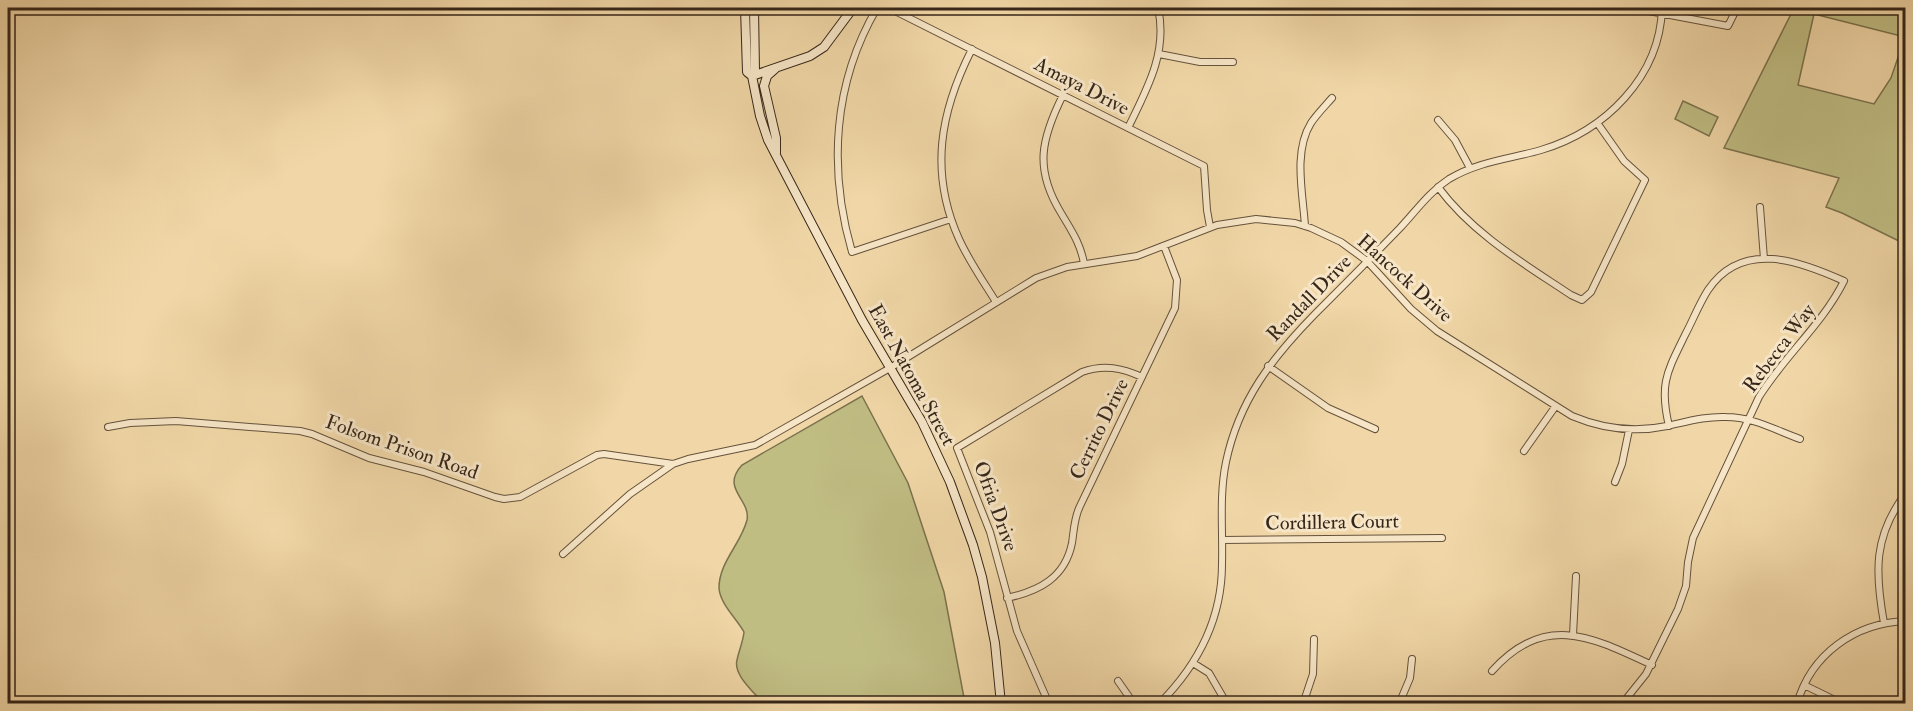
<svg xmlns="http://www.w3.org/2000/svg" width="1913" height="711" viewBox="0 0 1913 711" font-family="'IM FELL Double Pica',serif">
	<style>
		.green { fill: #c0bd83; stroke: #7b724e; stroke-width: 1.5; fill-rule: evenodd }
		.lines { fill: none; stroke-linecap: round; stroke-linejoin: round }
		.street-casing { stroke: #65523c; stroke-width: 8 }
		.secondary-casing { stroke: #362619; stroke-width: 10 }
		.street { stroke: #f6e5c6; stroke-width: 6 }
		.secondary { stroke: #f6e5c6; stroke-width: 8 }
		.labels { text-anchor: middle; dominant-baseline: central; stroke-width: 6; stroke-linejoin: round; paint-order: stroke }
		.street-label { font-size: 20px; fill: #362619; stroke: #f6e5c6 }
	</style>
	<rect width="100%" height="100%" fill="#f1d7a7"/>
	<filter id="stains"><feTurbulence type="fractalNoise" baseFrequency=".00333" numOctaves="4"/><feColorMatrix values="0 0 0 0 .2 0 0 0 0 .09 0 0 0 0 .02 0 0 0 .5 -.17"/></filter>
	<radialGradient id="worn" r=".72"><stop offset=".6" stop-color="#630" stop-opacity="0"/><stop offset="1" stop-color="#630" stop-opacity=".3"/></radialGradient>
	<path class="green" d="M 1794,8 L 1905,8 L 1905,244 L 1842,213 L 1826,207 L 1839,178 L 1724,148 ZM 1814,14 L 1905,37 L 1891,78 L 1874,104 L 1798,85 Z
		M 1683,101 L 1718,117 L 1709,136 L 1675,119 Z
		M 862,396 L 908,483 L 944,592 L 965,703 L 763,703 C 754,692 733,675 737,660 C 739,650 743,642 744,632 C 737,619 720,604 719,588 C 719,562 741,544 747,520 C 751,499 720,489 742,465 Z"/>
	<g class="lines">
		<g class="street-casing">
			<path id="street" d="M 877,8 C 833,83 828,169 852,252 L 951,219
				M 889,8 L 1204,166 L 1207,210 L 1210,227
				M 1633,8 L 1728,26 L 1737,8
				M 972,49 C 940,112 929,172 959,239 C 969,261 983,281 996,302
				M 1159,54 L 1200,62 L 1233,62
				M 1063,95 C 1041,139 1034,169 1061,213 C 1071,230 1081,244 1084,264
				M 1438,120 L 1455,140 L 1470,168
				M 1128,128 C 1147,89 1168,52 1158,8
				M 1438,187 C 1473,234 1523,263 1571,295 L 1582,300 L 1591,292 L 1645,180 L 1624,161 L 1598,124
				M 1760,207 L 1764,259
				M 1305,226 C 1303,194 1293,152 1311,123 C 1317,114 1325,106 1332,98
				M 1268,366 L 1328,408 L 1375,429
				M 108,427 L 130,423 L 176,421 L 300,431 L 312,434 L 369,458 L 424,472 L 495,497 L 504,499 L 520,497 L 597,455 L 604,454 L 673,464 L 688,459 L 755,445 L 890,368 L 1036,278 L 1067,267 L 1137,256 L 1217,225 L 1256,219 L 1295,223 L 1311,228 L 1341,242 L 1367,261 L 1411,309 L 1437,331 L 1572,416 C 1603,429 1634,433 1667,426 C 1686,422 1706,416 1726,417 C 1753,417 1775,430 1800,439
				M 1524,451 L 1555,407
				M 1615,482 L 1622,464 L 1629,430
				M 1222,540 L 1442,538
				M 563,554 L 630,494 L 673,464
				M 1007,598 C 1039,591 1065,578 1072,543 C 1074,530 1074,518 1080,506 L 1175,308 L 1177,280 L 1164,246
				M 1884,623 C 1875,573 1873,536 1906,493
				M 1573,635 L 1576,576
				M 1193,663 L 1209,673 L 1227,704
				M 1492,671 C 1545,612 1592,637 1652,665
				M 1118,681 L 1134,704
				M 1804,685 L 1843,704
				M 8,694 L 14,704
				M 1049,704 L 1017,631 L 990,532 L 957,448 L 1082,372 C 1104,364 1122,368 1142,377
				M 1159,704 C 1197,666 1222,619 1222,564 C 1223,530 1219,496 1226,462 C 1239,400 1272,358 1315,314 C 1344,285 1372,257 1400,228 C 1416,211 1429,192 1449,179 C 1479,161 1510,159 1541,150 C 1605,131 1660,77 1662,8
				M 1303,704 L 1313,674 L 1314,639
				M 1399,704 L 1410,678 L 1412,659
				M 1622,704 L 1646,674 L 1678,609 L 1686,586 L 1688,562 L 1693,538 L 1759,397 C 1785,355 1822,325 1844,281 C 1800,261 1742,239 1708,290 C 1699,304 1693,320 1685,335 C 1667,372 1659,384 1669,426
				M 1797,704 C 1811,654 1855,623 1906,621"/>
		</g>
		<g class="secondary-casing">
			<path id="secondary" d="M 745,8 L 747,72 L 752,76 L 760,116 L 768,140 L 862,320 L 922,422 L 950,482 L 973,545 L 982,577 L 995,643 L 1001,704
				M 775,69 L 767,76 L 764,86 L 776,138 L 776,153
				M 752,76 L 810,56 L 824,47 L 853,8
				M 752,76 L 755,71 L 754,8"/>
		</g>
		<use href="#street" class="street"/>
		<use href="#secondary" class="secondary"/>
	</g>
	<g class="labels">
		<g class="street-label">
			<text transform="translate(1082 86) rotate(27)">Amaya Drive</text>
			<text transform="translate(1405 278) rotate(42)">Hancock Drive</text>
			<text transform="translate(1309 298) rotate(-46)">Randall Drive</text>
			<text transform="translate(1779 348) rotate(-53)">Rebecca Way</text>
			<text transform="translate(912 375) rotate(61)">East Natoma Street</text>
			<text transform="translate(1099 429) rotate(-64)">Cerrito Drive</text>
			<text transform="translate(402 447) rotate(19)">Folsom Prison Road</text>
			<text transform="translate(996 506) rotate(70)">Ofria Drive</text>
			<text transform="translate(1332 522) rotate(-1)">Cordillera Court</text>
		</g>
	</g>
	<rect width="1913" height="711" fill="none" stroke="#f1d7a7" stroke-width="30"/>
	<rect x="9" y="9" width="1895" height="693" fill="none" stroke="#362619" stroke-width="3"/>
	<rect x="15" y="15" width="1883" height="681" fill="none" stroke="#362619" stroke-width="1.5"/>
	<rect width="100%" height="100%" filter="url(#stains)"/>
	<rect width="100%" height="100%" fill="url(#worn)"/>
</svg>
